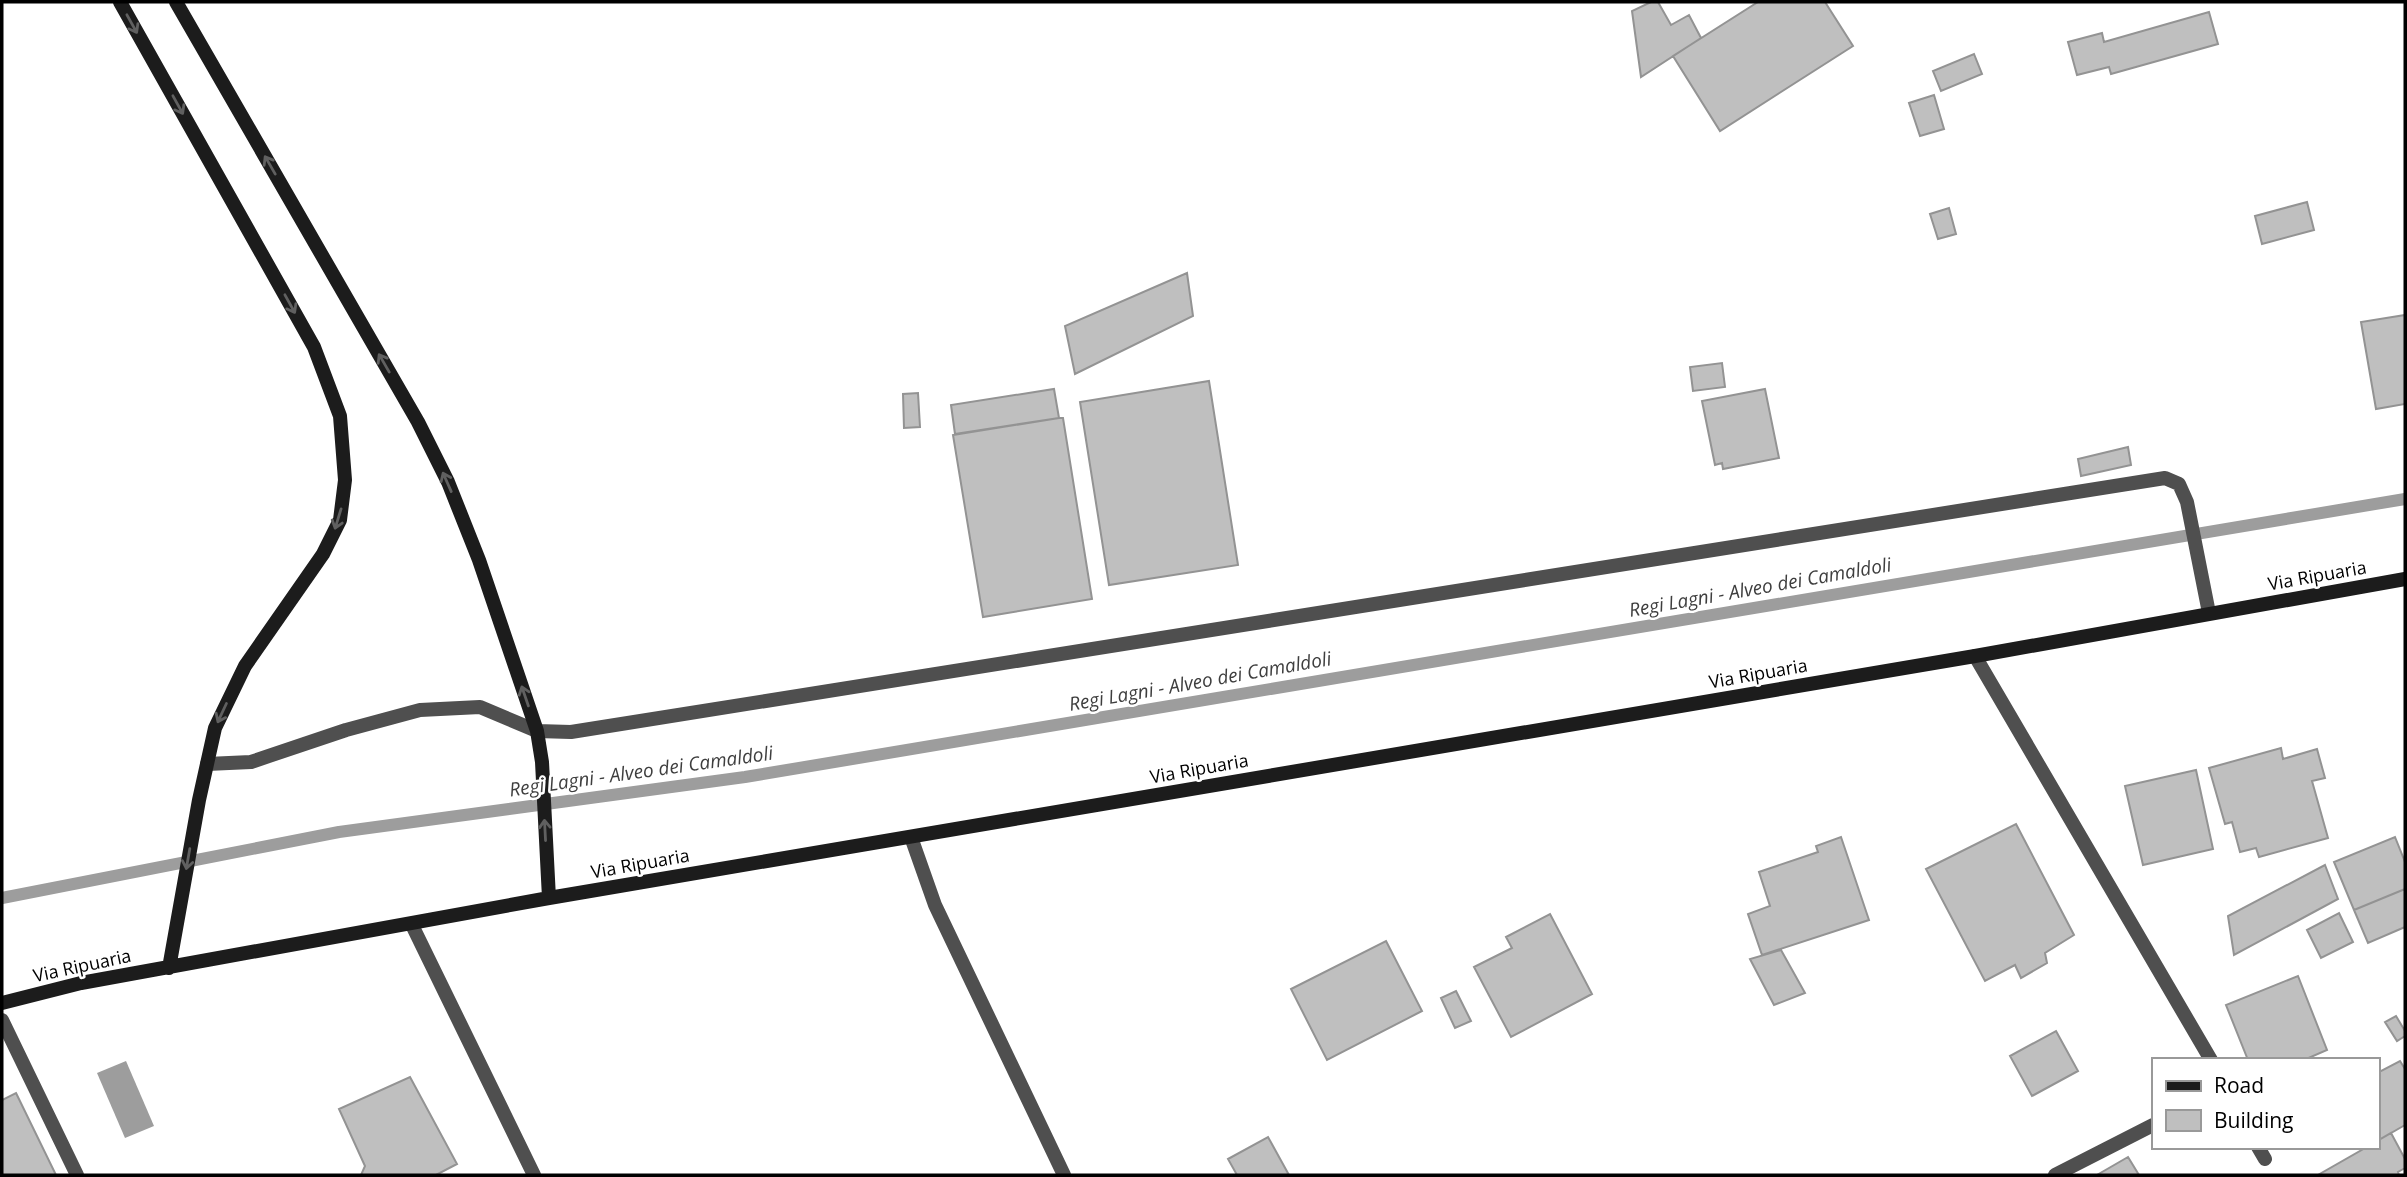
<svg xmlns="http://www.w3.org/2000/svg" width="2407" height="1177" viewBox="0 0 2407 1177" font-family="'Open Sans',sans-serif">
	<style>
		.water { fill: #9d9d9d }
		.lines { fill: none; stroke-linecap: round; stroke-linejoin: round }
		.stream { stroke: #9d9d9d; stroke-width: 12 }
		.building { fill: #bfbfbf; stroke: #939393; stroke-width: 2 }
		.lane { stroke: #4f4f4f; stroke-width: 14 }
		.secondary { stroke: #1c1c1c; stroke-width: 14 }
		.oneway { stroke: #606060 }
		.labels { text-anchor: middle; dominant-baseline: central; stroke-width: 5; stroke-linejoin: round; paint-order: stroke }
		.street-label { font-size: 18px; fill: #000; stroke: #fff }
		.water-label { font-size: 19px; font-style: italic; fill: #3e3e3e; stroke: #fff }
	</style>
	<rect width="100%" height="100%" fill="#fff"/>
	<path class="water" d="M 126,1061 L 154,1126 L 125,1138 L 97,1073 Z"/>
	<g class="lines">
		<path class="stream" d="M 2,898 L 339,832 L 745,777 L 2405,499"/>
	</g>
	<path class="building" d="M 1651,2 L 1658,2 L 1671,25 L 1689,15 L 1701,38 L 1641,77 L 1632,11 Z
		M 1758,2 L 1825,2 L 1853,46 L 1720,131 L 1673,56 Z
		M 2209,12 L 2218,44 L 2111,74 L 2109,67 L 2077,75 L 2068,42 L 2102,33 L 2104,42 Z
		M 1974,54 L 1982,74 L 1941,91 L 1933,71 Z
		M 1934,95 L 1944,129 L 1920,136 L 1909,103 Z
		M 2307,202 L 2314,230 L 2262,244 L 2255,216 Z
		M 1949,208 L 1956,234 L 1938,239 L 1930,214 Z
		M 1187,273 L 1193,316 L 1075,374 L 1065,326 Z
		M 2405,315 L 2405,404 L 2376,409 L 2361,322 Z
		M 1722,363 L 1725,387 L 1693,391 L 1690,367 Z
		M 1209,381 L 1238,565 L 1109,585 L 1080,402 Z
		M 1054,389 L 1059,418 L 955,434 L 951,405 Z
		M 1765,389 L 1779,458 L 1723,469 L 1722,463 L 1715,465 L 1702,401 Z
		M 918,393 L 920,427 L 904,428 L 903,394 Z
		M 1059,418 L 1063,418 L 1092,599 L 983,617 L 953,435 Z
		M 2128,447 L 2131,465 L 2081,476 L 2078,459 Z
		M 2281,748 L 2283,759 L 2317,749 L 2325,778 L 2312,781 L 2328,838 L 2259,857 L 2256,848 L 2240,852 L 2232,822 L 2225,824 L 2209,768 Z
		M 2196,770 L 2213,849 L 2143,865 L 2125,786 Z
		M 2016,824 L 2074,935 L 2045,953 L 2047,963 L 2021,978 L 2015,965 L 1985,981 L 1926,869 Z
		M 1841,837 L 1869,920 L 1762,955 L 1748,914 L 1770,906 L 1759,872 L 1818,852 L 1816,846 Z
		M 2395,837 L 2405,862 L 2405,889 L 2354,910 L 2334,862 Z
		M 2325,865 L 2338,899 L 2234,955 L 2228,916 Z
		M 2405,889 L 2405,927 L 2368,943 L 2354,910 Z
		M 2339,913 L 2353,942 L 2321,958 L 2307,930 Z
		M 1550,914 L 1592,994 L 1511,1037 L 1474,967 L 1512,948 L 1506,937 Z
		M 1386,941 L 1422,1011 L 1327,1060 L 1291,989 Z
		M 1781,950 L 1805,993 L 1774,1005 L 1750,959 Z
		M 2298,976 L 2327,1050 L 2304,1060 L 2248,1060 L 2226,1005 Z
		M 1456,991 L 1471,1021 L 1455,1028 L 1441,998 Z
		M 2396,1016 L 2405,1031 L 2405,1036 L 2397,1041 L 2385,1022 Z
		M 2056,1031 L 2078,1071 L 2032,1096 L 2010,1056 Z
		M 2400,1061 L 2405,1069 L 2405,1125 L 2377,1141 L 2377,1073 Z
		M 410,1077 L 457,1164 L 436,1175 L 361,1175 L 365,1166 L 339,1109 Z
		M 16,1093 L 56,1175 L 2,1175 L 2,1100 Z
		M 2391,1133 L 2405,1159 L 2405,1168 L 2398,1172 L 2399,1175 L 2318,1175 L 2367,1147 L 2377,1147 L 2377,1141 Z
		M 1268,1137 L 1289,1175 L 1237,1175 L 1228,1159 Z
		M 2128,1157 L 2139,1175 L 2097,1175 Z"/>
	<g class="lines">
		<path class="lane" d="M 1975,656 L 2211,1060
			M 207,764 L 251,762 L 346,730 L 420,710 L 480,707 L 537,731 L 571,732 L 2165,478 L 2179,484 L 2187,502 L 2209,613
			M 911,837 L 935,905 L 1064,1175
			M 412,925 L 534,1175
			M 2,1020 L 77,1175
			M 2258,1147 L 2265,1159
			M 2055,1175 L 2153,1125"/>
		<path class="secondary" d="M 120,2 L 314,347 L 340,416 L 345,480 L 340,520 L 323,554 L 245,666 L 215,728 L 199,800 L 169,968
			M 176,2 L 418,422 L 448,482 L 479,560 L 537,731 L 542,762 L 549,898
			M 2,1003 L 81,983 L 549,898 L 1975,656 L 2405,579"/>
	</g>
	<defs><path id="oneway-shaft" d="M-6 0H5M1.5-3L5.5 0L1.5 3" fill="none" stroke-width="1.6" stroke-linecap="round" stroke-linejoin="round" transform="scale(1.75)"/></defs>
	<g class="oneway">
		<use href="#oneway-shaft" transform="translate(132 24) rotate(61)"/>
		<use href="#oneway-shaft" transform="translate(178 105) rotate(61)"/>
		<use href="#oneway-shaft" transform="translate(270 165) rotate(-120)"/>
		<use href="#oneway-shaft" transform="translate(290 304) rotate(61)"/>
		<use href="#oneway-shaft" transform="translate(384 363) rotate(-120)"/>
		<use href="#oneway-shaft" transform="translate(447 482) rotate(-114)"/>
		<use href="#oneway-shaft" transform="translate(338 519) rotate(107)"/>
		<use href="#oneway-shaft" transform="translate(525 696) rotate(-109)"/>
		<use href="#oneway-shaft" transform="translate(222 713) rotate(115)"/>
		<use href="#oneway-shaft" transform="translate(545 830) rotate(-93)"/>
		<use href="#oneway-shaft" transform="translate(188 859) rotate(100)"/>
	</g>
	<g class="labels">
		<g class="street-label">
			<text transform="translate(2317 575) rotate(-10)">Via Ripuaria</text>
			<text transform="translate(1758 673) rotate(-10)">Via Ripuaria</text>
			<text transform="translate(1199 768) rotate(-10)">Via Ripuaria</text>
			<text transform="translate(640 863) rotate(-10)">Via Ripuaria</text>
			<text transform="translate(82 965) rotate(-12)">Via Ripuaria</text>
		</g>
		<g class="water-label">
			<text transform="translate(1760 587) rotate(-10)">Regi Lagni - Alveo dei Camaldoli</text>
			<text transform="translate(1200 681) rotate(-10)">Regi Lagni - Alveo dei Camaldoli</text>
			<text transform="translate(641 771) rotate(-8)">Regi Lagni - Alveo dei Camaldoli</text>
		</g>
	</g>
	<rect width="2407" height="1177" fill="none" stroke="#000000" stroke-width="7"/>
	<rect x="2152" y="1058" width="228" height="91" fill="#ffffff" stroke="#999999" stroke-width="2"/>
	<rect x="2166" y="1081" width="35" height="10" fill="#1c1c1c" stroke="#999999" stroke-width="2"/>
	<text x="2214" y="1093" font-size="21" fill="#000000">Road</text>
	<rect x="2166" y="1110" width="35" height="21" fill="#bfbfbf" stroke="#999999" stroke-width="2"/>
	<text x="2214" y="1128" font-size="21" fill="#000000">Building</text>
</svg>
